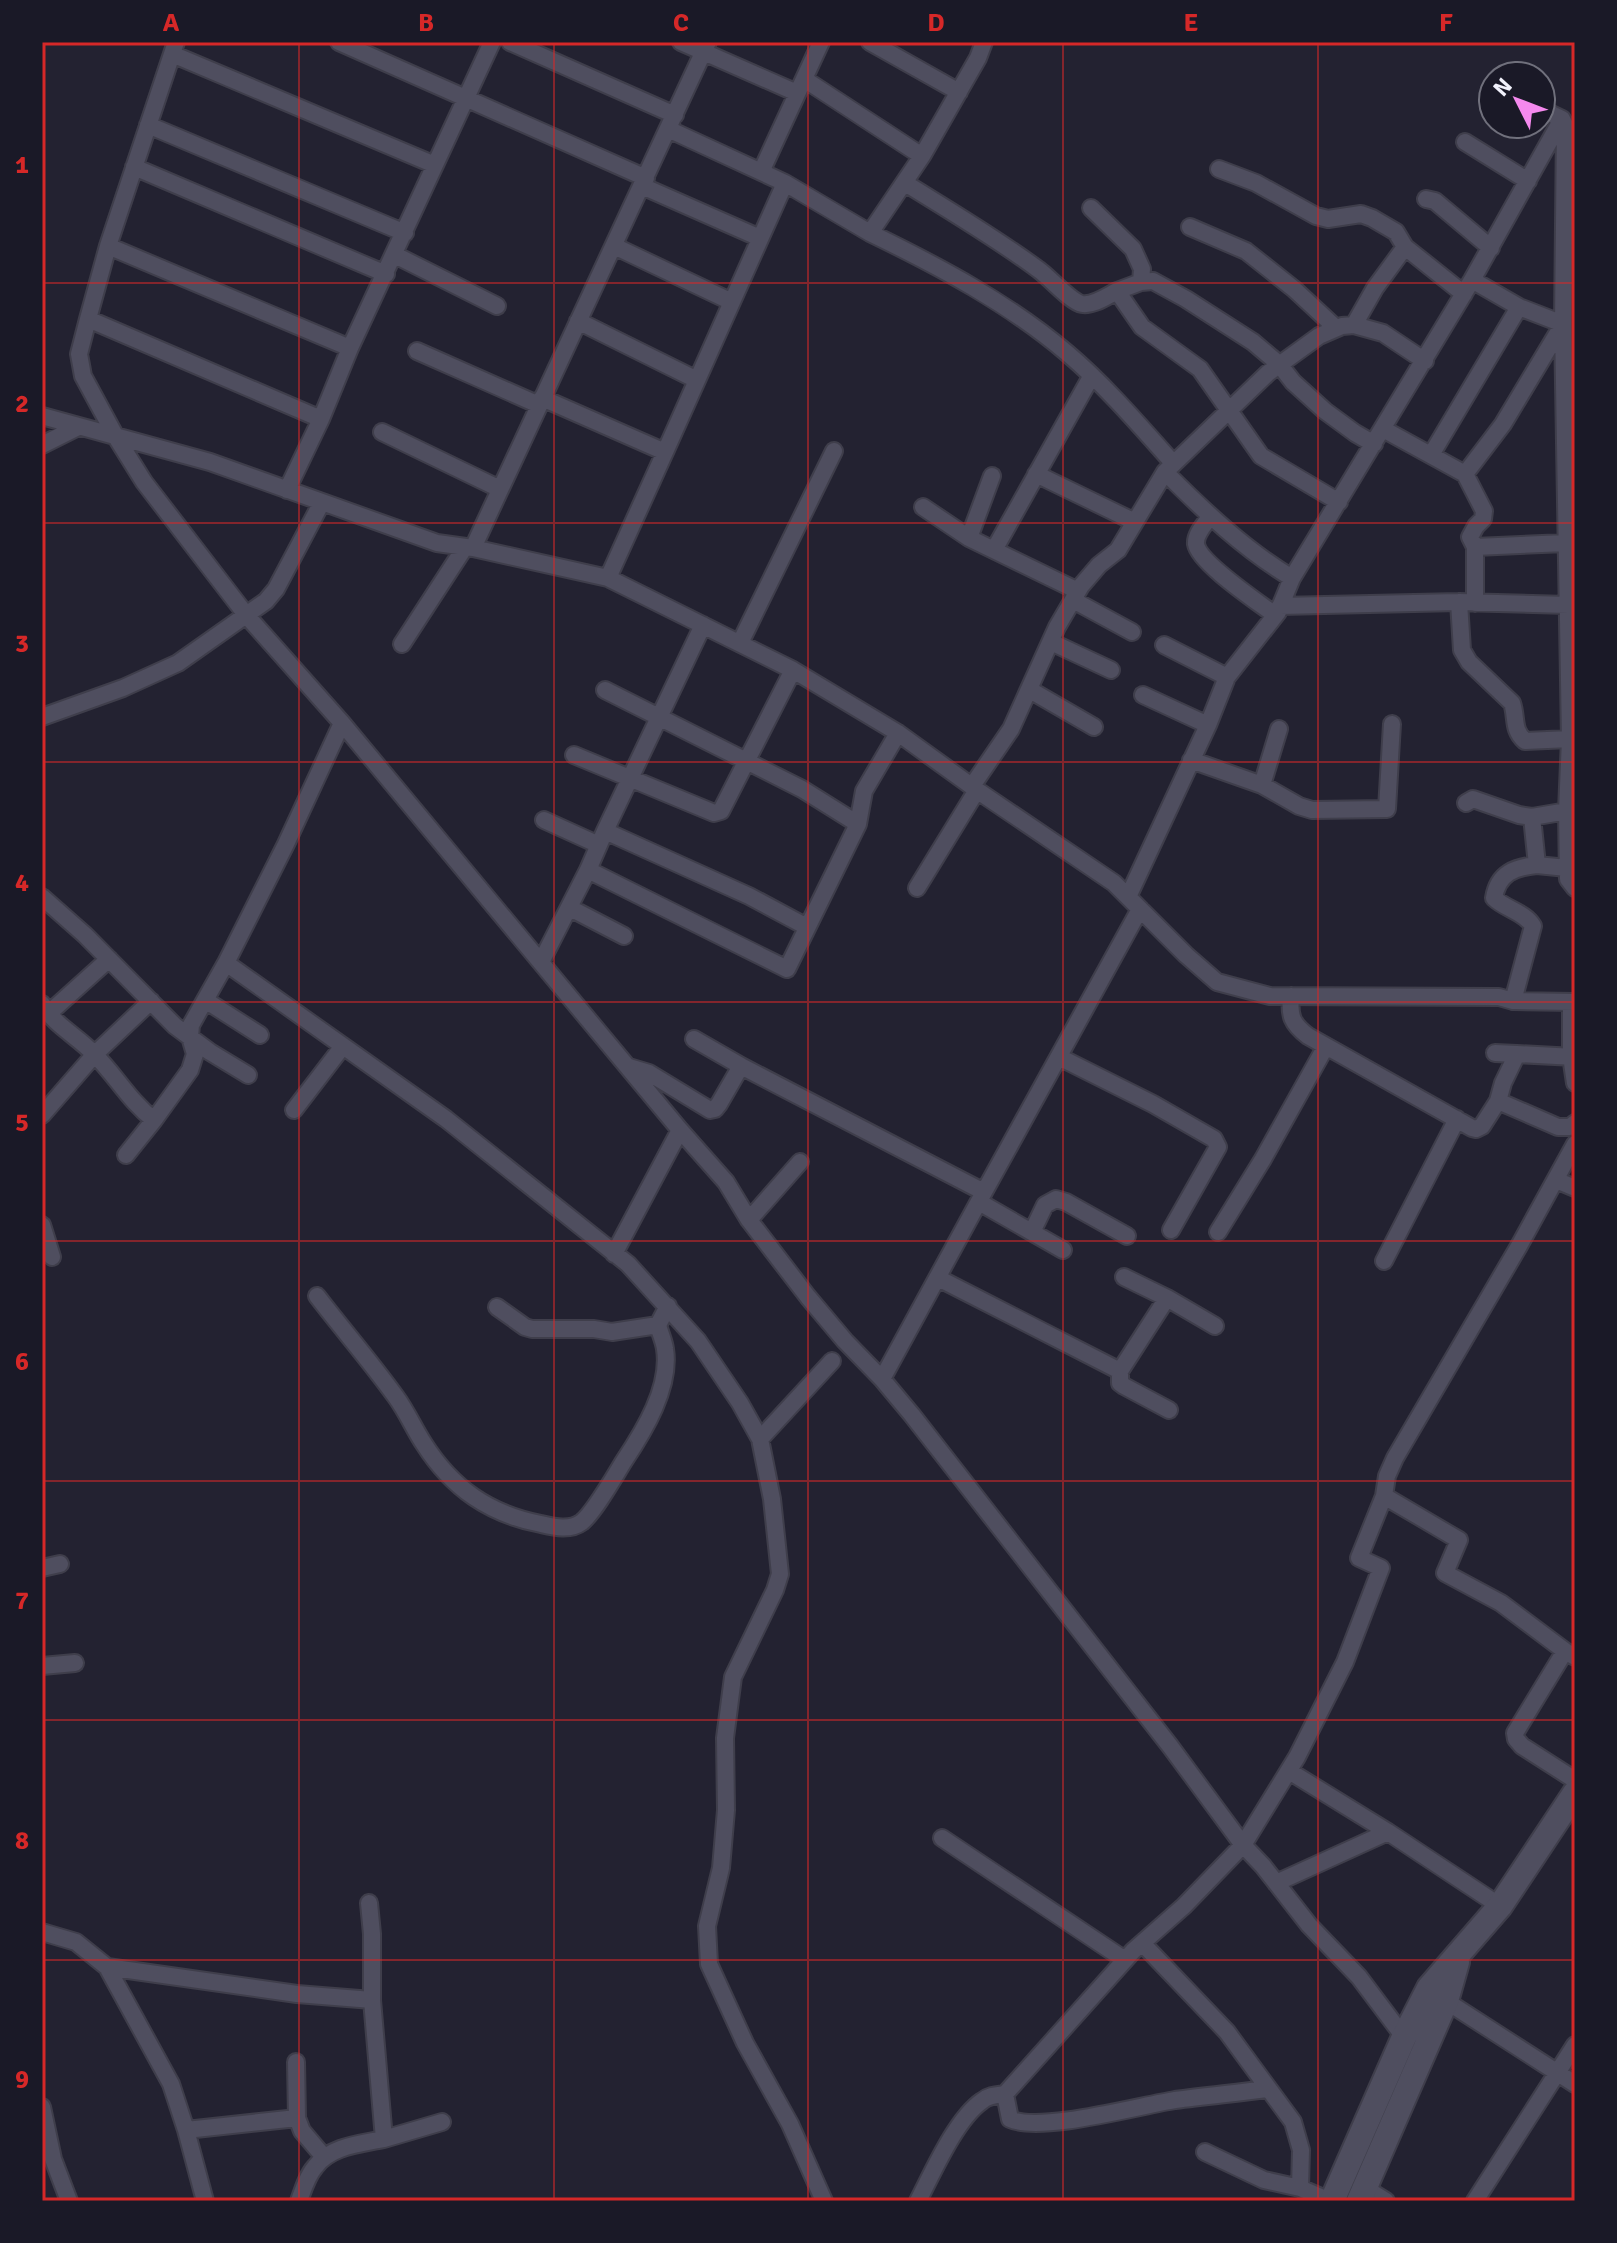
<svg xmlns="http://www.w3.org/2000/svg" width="1617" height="2243" viewBox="0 0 1617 2243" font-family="Signika,sans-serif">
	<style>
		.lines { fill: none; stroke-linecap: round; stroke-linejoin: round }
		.street-casing { stroke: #3f3e4b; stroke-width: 20 }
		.secondary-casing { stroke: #3f3e4b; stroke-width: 28 }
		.street { stroke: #4f4e5f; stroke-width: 16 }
		.secondary { stroke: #4f4e5f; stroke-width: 24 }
		.grid { fill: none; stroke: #d62828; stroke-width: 2; stroke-opacity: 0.55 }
		.neatline { fill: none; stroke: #d62828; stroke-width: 3 }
		.grid-label { font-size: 26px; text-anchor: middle; font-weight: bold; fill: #d62828 }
	</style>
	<rect width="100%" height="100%" fill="#232231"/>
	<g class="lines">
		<g class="street-casing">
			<path id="street" d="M 176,42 L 108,246 L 88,319 L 79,354 L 83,376 L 116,437 L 144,482 L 247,616 L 342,723 L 680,1130 L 726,1182 L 749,1220 L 808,1297 L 845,1341 L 882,1379 L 912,1415 L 1170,1746 L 1243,1845 L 1297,1757 L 1345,1662 L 1381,1568 L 1359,1558 L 1384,1496 L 1459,1540 L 1445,1573 L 1501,1603 L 1565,1651
				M 339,42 L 646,178
				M 510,42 L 675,115
				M 681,42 L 797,93
				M 870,42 L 959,92
				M 172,54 L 435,165
				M 1541,109 L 1562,119
				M 148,125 L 405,233
				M 1465,142 L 1528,181
				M 922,156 L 978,58 L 984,42
				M 134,167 L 386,274
				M 1219,169 L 1256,183 L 1316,216 L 1328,219 L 1361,214 L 1372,218 L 1396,232 L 1405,247
				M 761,172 L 821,42
				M 785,183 L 870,233 L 922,156 L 804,79
				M 905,183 C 950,211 996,238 1039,270 C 1049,277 1071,302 1082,304 C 1093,306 1107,296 1117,291 L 1142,327 L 1200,369 L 1261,456 L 1339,502
				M 642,186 L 760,238
				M 1426,199 L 1435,201 L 1491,248
				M 1091,208 L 1133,249 L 1142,269 L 1141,282
				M 1190,227 L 1246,251 L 1294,289 L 1336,328
				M 870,233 C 940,267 1008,303 1067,353 C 1106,386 1140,426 1173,463
				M 108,246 L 350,348
				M 614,246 L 732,302
				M 395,255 L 497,306
				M 1117,291 L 1141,282 L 1153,281 L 1186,299 L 1253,342 L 1279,364 L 1293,382 L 1325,411 L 1355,433 L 1374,444
				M 88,319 L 321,419
				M 578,321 L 697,380
				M 1354,325 L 1375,288 L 1405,247 L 1464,294
				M 417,351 L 539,405
				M 542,398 L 665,452 L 608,578
				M 42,416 L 210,462 L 437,543 L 473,548 L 608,578 L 793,670 L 898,733 L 981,793 L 1114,883 L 1186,955 L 1217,982 L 1270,996 L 1499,997 L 1513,1001 L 1575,1002
				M 1383,429 L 1465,474 L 1503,424 L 1563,324 L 1519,307 L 1472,280
				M 382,432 L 500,489
				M 42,445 L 78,427
				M 665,452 L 785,183 L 668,129
				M 1431,455 L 1519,307
				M 1165,472 C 1204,511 1245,550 1292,578
				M 1036,474 L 1135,522
				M 1465,474 L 1484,511 L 1483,519 L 1476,526 L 1470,537 L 1475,547
				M 992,476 L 969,538 L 1078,591
				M 287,490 L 321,419 L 350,348 L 492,42
				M 923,507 L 969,538
				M 1210,517 C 1205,524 1195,534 1196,544 C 1199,563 1258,602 1275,615
				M 473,548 L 708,42
				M 994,550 L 1091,377
				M 1073,600 L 1132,632
				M 1459,602 L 1462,650 L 1469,662 L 1512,703 C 1517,717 1512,730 1525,741 L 1570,739
				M 1475,603 L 1475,547 L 1566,543
				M 1280,606 L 1459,602 L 1568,605
				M 1051,642 L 1111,670
				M 740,643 L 834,451
				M 402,644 L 465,547
				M 1164,645 L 1227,677
				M 605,690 L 802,789 L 858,824 L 864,791 L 898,733
				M 1030,690 L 1094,727
				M 1143,695 L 1208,725
				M 42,717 L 123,688 L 178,663 L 266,601 L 276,589 L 322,502
				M 342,723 L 286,844 L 226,963 L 446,1119 L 628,1264 L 698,1341 L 740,1403 L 760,1439 L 772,1499 L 780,1574 L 775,1590 L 733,1677 L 725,1738 L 726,1810 L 721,1868 L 707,1926 L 709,1964 L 745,2043 L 790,2124 L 824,2201
				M 574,755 L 714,813 L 721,811 L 793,670
				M 1191,760 L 1262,785 L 1299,806 L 1312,810 L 1387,809 L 1392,724
				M 1262,785 L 1279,729
				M 972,786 L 1011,729 L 1057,627 L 1081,586 L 1099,565 L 1118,550 L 1165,472 L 1268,373 L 1319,336 L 1342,326 L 1354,325 L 1383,333 L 1425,361
				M 1466,803 L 1473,799 L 1519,815 L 1532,817
				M 1567,811 L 1532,817 L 1537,865 L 1567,868
				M 544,820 L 599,845
				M 605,831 L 703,625
				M 588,870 L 605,831 L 749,896 L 807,927
				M 917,888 L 977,790
				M 42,897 L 85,935 L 175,1026 L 210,1052 L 248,1075
				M 1128,897 L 1208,725 L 1227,677 L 1278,612 L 1292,578 L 1472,280 L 1562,119 L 1565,125 L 1563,324 L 1570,739 L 1567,811 L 1568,879 L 1575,888
				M 570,908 L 624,936
				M 541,962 L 588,870 L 787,969 L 858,824
				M 1291,996 C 1289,1016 1292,1024 1308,1036 L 1472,1128 L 1476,1129 L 1482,1126 L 1498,1101
				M 205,1000 L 260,1035
				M 1513,1001 L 1533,926 C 1525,912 1505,909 1494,898 C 1498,873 1515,867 1537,865
				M 1571,1002 L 1571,1056 L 1575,1083
				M 42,1004 C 54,1025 77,1036 93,1053 C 115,1074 129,1101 154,1120 L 190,1070 L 195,1054 L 190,1037 L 191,1025 L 226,963
				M 48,1014 L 109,959
				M 694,1039 L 741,1066
				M 1495,1053 L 1517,1054 L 1503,1083 L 1498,1101 L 1558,1127 L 1570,1127 L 1575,1123
				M 1517,1054 L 1575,1057
				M 1059,1057 L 1153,1104 L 1214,1139 L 1218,1147 L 1171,1230
				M 629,1067 L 649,1073 L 710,1110 L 715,1109 L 719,1104 L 741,1066 L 984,1192 L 1140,909
				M 294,1110 L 343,1046
				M 42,1115 L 95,1054 L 151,1001
				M 126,1155 L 154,1120
				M 1556,1180 L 1575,1188
				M 979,1202 L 1063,1250
				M 749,1220 L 800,1162
				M 42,1225 L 52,1257
				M 1032,1232 L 1045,1205 L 1056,1199 L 1066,1202 L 1127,1236
				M 1218,1232 L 1263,1159 L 1326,1046
				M 614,1254 L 680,1130
				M 1384,1261 L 1457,1119
				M 938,1278 L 1120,1371 L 1167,1298 L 1124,1277
				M 317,1296 C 343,1330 371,1362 396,1397 C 407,1412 414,1429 424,1444 C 452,1488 489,1514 541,1524 C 554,1527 570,1531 582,1522 C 595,1511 614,1477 624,1461 C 644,1431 671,1387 665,1349 C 664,1341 660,1333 658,1325 L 668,1306
				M 1167,1298 L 1215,1326
				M 497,1307 L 525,1327 L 532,1329 L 594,1329 L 612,1332 L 658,1325
				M 1120,1371 L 1120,1383 L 1124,1386 L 1169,1410
				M 882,1379 L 984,1192
				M 760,1439 L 832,1361
				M 1384,1496 L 1387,1476 L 1395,1458 L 1519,1246 L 1575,1144
				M 42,1568 L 60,1564
				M 1575,1657 L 1565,1651 L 1515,1733 L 1516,1739 L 1522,1746 L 1575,1780
				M 42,1666 L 75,1663
				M 1289,1771 L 1388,1832 L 1500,1906
				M 942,1838 L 1125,1960
				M 1276,1883 L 1388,1832
				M 42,1932 L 76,1942 L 107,1967 L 171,2084 L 186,2130 L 205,2201
				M 1142,1943 L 1227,2032 L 1293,2122 L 1301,2150 L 1300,2188 L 1330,2201
				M 107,1967 L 297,1994 L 372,2000
				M 1446,2001 L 1575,2084
				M 296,2062 L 297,2118 L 302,2131 L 324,2157
				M 1005,2094 L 1010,2119 C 1040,2133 1138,2106 1175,2100 C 1205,2096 1236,2093 1267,2089
				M 42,2107 L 53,2159 L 69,2201
				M 186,2130 L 297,2118
				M 384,2139 L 442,2122
				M 1205,2152 L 1264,2180 L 1300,2188
				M 1365,2188 L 1386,2201
				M 299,2201 C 303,2190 307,2176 315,2167 C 330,2146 360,2144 384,2139 L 372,2000 L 372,1934 L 369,1903
				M 918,2201 C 933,2172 956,2119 982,2101 C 989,2095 997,2095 1005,2094 L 1133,1951 L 1184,1906 L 1243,1845 L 1263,1866 L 1309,1925 L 1359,1977 L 1404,2037
				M 1475,2201 L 1575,2045"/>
		</g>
		<g class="secondary-casing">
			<path id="secondary" d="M 1332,2201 L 1404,2037 L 1429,1988 L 1500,1906 L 1575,1793
				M 1359,2201 L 1446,2001 L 1457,1962"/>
		</g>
		<use href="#street" class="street"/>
		<use href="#secondary" class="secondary"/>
	</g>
	<path class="grid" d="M 299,42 L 299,2201M 554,42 L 554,2201M 808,42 L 808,2201M 1063,42 L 1063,2201M 1318,42 L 1318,2201M 42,283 L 1575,283M 42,523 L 1575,523M 42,762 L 1575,762M 42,1002 L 1575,1002M 42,1241 L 1575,1241M 42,1481 L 1575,1481M 42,1720 L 1575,1720M 42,1960 L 1575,1960"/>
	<rect width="1617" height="2243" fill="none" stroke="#1a1927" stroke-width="88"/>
	<g transform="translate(1517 100) rotate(312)"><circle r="38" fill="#1a1927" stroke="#70707c" stroke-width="2"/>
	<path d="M0-6L14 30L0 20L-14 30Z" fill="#f589ee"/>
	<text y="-12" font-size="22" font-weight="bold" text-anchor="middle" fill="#f2f2fc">N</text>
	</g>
	<rect x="44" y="44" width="1529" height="2155" class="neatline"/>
	<g class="grid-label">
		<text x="171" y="31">A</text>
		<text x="426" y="31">B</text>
		<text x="681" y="31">C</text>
		<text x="936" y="31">D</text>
		<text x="1191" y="31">E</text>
		<text x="1446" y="31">F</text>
		<text x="22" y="173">1</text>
		<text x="22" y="412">2</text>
		<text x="22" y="652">3</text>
		<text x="22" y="891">4</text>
		<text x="22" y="1131">5</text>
		<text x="22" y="1370">6</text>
		<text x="22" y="1609">7</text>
		<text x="22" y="1849">8</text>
		<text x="22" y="2088">9</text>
	</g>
</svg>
